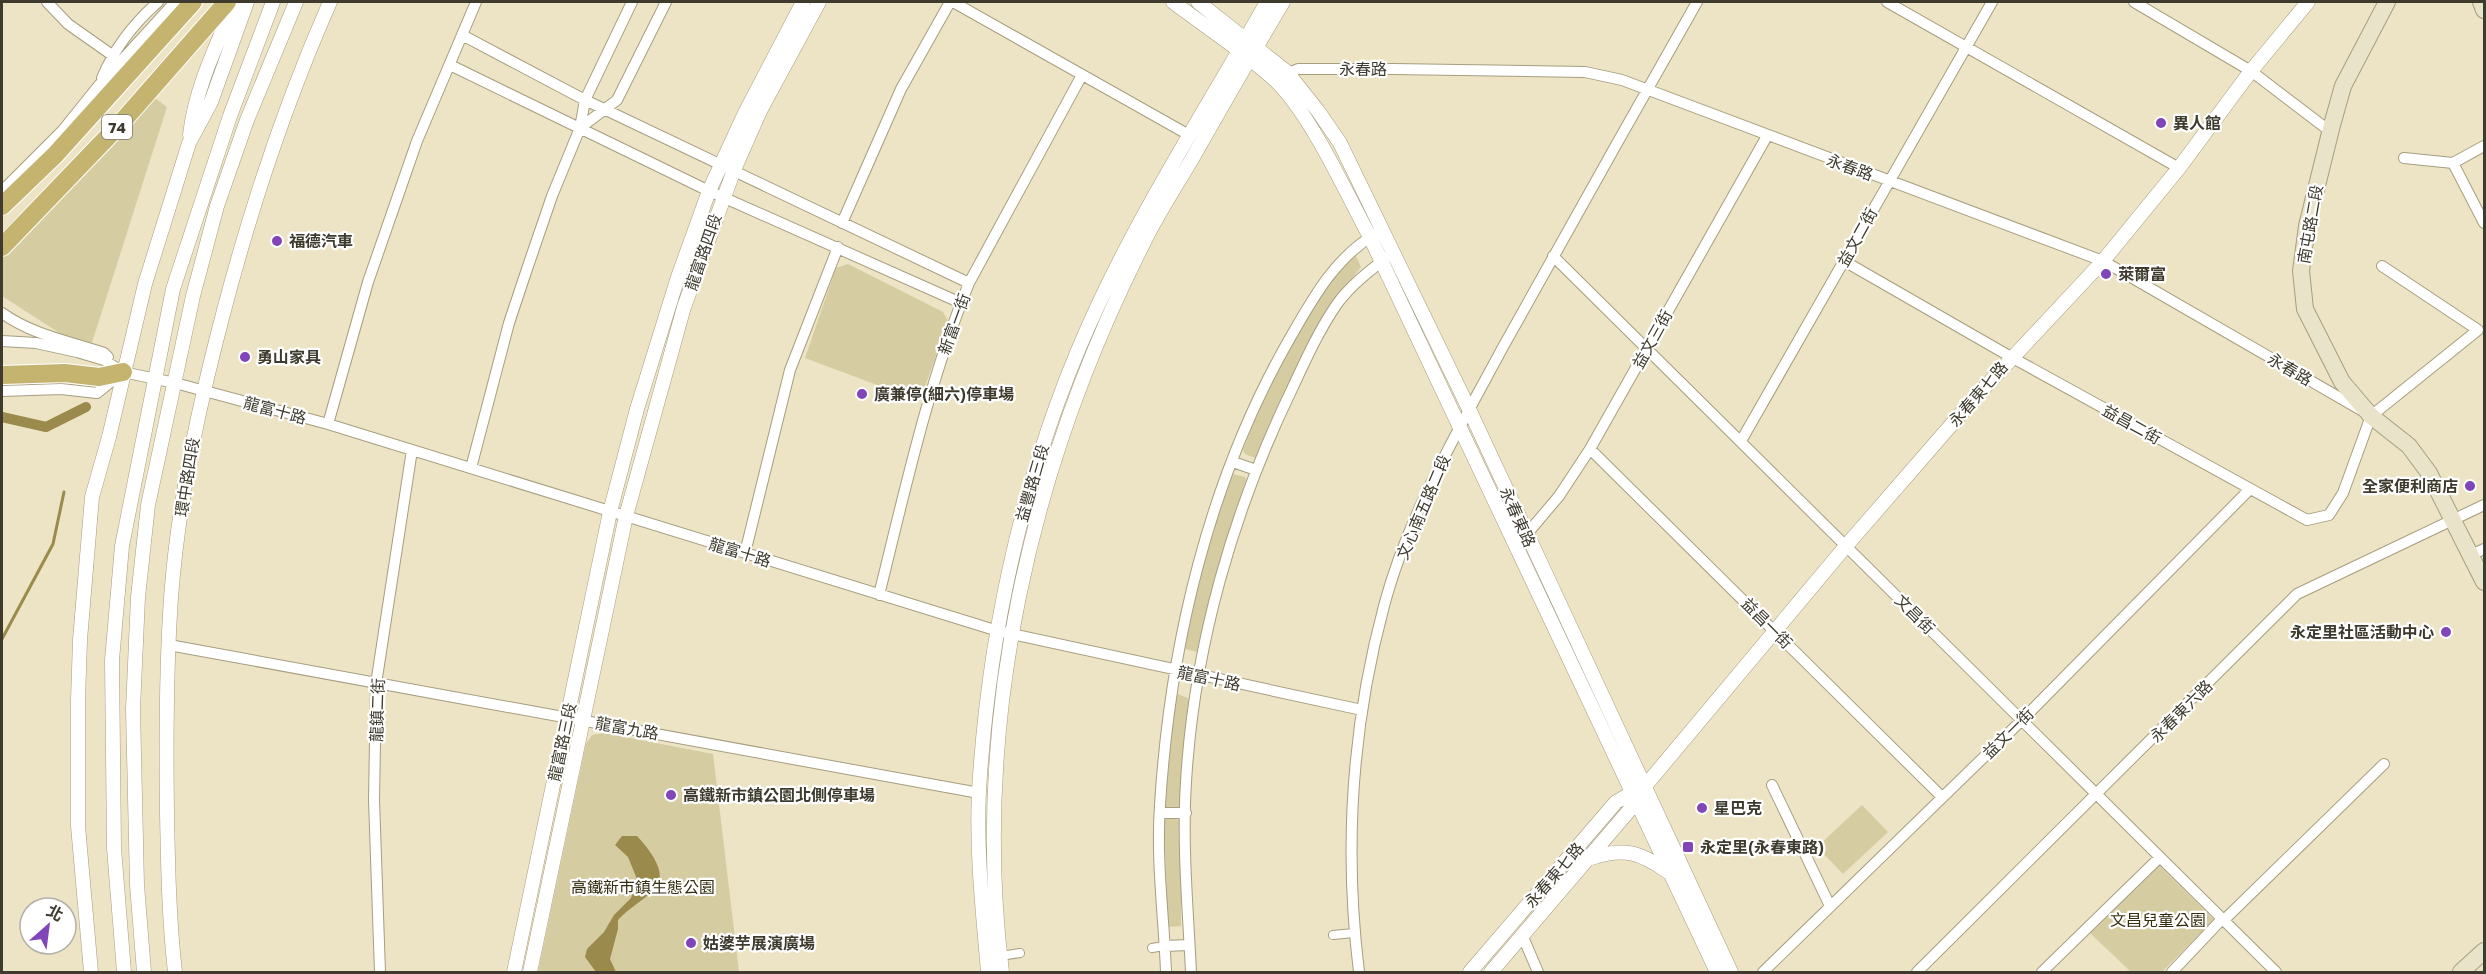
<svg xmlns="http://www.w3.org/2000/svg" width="2486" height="974" viewBox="0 0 2486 974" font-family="'Golos Text','Noto Sans TC',sans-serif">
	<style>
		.green { fill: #d6cca2 }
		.water { fill: #9a8a4b }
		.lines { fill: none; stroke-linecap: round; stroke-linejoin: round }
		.stream { stroke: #9a8a4b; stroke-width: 3 }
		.canal { stroke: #9a8a4b; stroke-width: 10 }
		.pedestrian-casing { stroke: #a69e7f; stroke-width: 10 }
		.minor-casing { stroke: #a69e7f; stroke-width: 12 }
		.tertiary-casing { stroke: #a69e7f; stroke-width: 15 }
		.secondary-casing { stroke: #a69e7f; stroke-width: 18 }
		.trunk-casing { stroke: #fff; stroke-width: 20 }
		.pedestrian { stroke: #fff; stroke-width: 8 }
		.minor { stroke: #fff; stroke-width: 10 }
		.tertiary { stroke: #fff; stroke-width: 14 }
		.secondary { stroke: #e9e3c9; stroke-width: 16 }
		.trunk { stroke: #c4b470; stroke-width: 18 }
		.poi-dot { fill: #8244b9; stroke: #fff; stroke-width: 2 }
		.labels { text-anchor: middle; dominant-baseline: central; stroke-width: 4.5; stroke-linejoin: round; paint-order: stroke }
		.shield { fill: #fff; stroke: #78766d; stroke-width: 1.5 }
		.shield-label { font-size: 15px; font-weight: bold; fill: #3e3b2e }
		.street-label { font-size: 16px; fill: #3e3b2e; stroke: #fff }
		.poi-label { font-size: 16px; font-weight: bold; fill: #3e3b2e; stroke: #fff; text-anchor: start }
		.park-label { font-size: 16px; fill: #352e11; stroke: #fff }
	</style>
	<rect width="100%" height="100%" fill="#ece4c4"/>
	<path class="green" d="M 143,89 L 167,107 L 89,352 L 2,296 L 2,232 Z
		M 1355,254 L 1361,267 L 1342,291 L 1306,348 L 1255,458 L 1245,454 L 1243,450 C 1269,382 1305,306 1355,254 Z
		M 848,264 L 943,312 L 948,321 L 920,401 L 805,358 L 836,268 Z
		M 1232,474 L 1245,477 L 1246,480 L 1214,582 L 1197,652 L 1185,649 L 1184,646 L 1208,546 Z
		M 1178,694 L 1190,699 L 1181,806 L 1179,809 L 1165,807 L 1175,698 Z
		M 604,733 L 713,754 L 739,972 L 538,972 L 586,744 L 592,735 Z
		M 1862,805 L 1888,832 L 1843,874 L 1817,847 Z
		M 1166,818 L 1181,820 L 1181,926 L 1168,927 L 1164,821 Z
		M 2158,864 L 2214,920 L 2162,972 L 2131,972 L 2090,933 Z"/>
	<path class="water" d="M 622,836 L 637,836 C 647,847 671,874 654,890 C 642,901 629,908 618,920 L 618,929 L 610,959 L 616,972 L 596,972 L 585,957 L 587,949 L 604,932 L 614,915 L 631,898 L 637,879 L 628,857 L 615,845 Z"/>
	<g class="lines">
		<path class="stream" d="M 2,639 L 53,544 L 64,492"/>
		<path class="canal" d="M 2,417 L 46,427 L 86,407"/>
		<g class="pedestrian-casing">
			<path id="pedestrian" d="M 1333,935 L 1354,933
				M 1152,948 L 1164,946
				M 1001,956 L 1020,953"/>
		</g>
		<g class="minor-casing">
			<path id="minor" d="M 47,2 L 68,24 L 112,55
				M 953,2 L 1189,135
				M 1887,2 L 2179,168
				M 2134,2 L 2251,71 L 2331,132
				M 462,35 L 585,100 L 969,283
				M 450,65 L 709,191 L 961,303
				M 1282,76 L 1298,69 L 1393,69 L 1585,72 L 1622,80 L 2103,261 L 2361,410
				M 102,78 C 115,47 133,24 158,2
				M 580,128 L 617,100 L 666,2
				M 2404,158 L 2453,163
				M 2453,163 L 2484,223
				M 2453,163 L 2484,146
				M 2,191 L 63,130 L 100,84 L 175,2
				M 842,223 L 901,89 L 950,2
				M 1553,256 L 2276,972
				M 1844,261 L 2011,357 L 2307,520 L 2329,515 L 2343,493 L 2371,416
				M 2,313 C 33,335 68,341 104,353 L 108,357
				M 2,341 L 36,343 L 77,352 L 104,360 L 123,372 L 175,383 L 328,424 L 998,631 L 1362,710
				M 2,391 L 61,389 L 97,393 L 118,376
				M 2371,416 L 2478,330 L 2382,266
				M 328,424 L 368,282 L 417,141 L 476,2
				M 1741,441 L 1992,2
				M 1590,449 L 1942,797
				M 1233,462 L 1256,470
				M 471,468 L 509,323 L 526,272 L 552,196 L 580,128 L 585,100 L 632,2
				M 1526,535 L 1559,496 L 1590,449 L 1767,136
				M 745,553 L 790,370 L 838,247
				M 2471,555 L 2484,549
				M 879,595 C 905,490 928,384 969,283 L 1082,75
				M 169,645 L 979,793
				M 1772,785 L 1830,906
				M 1160,813 L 1186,813
				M 2224,920 L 2384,764
				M 1523,937 L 1538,972
				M 1164,946 L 1189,945
				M 380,972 L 374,800 L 376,684 L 412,450
				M 1166,972 C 1164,917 1156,861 1160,805 C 1170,644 1209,479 1290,338 C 1313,298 1334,259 1375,234
				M 1191,972 C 1188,909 1182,845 1186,782 C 1194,646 1233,511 1292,389 C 1305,361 1319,330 1337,304 C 1350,286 1368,272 1386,258
				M 1359,972 C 1344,850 1352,725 1384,606 C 1408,515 1459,429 1503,347 C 1567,231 1632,117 1697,2
				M 1763,972 L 2022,720 L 2250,489
				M 1917,972 L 2297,594 L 2484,505
				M 2042,972 L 2160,857
				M 2172,972 L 2222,919"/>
		</g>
		<g class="tertiary-casing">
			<path id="tertiary" d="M 1173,2 C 1206,27 1245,52 1275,80 C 1312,116 1345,191 1370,237 L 1717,972
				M 1198,2 L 1287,72 L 1318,111 L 1340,143 L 1469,409 L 1731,972
				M 190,135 C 195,89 217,44 235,2
				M 1591,858 C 1624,847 1640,852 1668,872
				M 91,972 L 78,826 L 78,700 L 80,640 L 92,497 L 109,437 L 145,284 L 189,143 L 211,102 L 247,2
				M 124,972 L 114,848 L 112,660 L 122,546 L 173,289 L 230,116 L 273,2
				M 144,972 L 137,885 L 133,709 L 138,597 L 148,505 L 193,296 L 217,206 L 247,120 L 296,2
				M 175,972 C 169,920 168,866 167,813 C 166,741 166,670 171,598 C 178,503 198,410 222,318 C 250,210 285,104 330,2
				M 514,972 L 610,512 L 637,409 L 678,277 L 709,191 L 745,113 L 803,2
				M 530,972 L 626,516 L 684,307 L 734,170 L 760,111 L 819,2
				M 988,972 C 983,912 976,852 979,791 C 989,623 1028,453 1100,301 C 1149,197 1211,101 1267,2
				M 1002,972 C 971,721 1031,464 1145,240 C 1159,212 1176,186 1192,159 C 1222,106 1252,54 1283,2
				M 1470,972 L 1616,802 L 1646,785 L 1846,546 L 1972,401 L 2103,261 L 2179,168 L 2251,71 L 2308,2
				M 1491,972 L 1639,799"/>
		</g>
		<g class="secondary-casing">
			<path id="secondary" d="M 2387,2 L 2343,86 L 2332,125 L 2307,226 L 2301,271 L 2305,309 L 2342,382 L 2371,416 L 2409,446 L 2429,473 L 2484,582
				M 2481,2 L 2484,10
				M 2461,972 L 2484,951"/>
		</g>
		<g class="trunk-casing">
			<path id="trunk" d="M 2,206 L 55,155 L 193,2
				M 2,247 L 121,123 L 227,2
				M 2,375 L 65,373 L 99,377 L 123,372"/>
		</g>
		<use href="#pedestrian" class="pedestrian"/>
		<use href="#minor" class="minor"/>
		<use href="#tertiary" class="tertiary"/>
		<use href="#secondary" class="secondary"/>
		<use href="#trunk" class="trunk"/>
	</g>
	<g class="poi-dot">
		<circle cx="2161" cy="123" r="6"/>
		<circle cx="277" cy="241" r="6"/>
		<circle cx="2106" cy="274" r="6"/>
		<circle cx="245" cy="357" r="6"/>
		<circle cx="862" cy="394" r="6"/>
		<circle cx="2470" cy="486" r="6"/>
		<circle cx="2446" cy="632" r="6"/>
		<circle cx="671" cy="795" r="6"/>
		<circle cx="1702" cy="808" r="6"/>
		<rect x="1682" y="841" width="12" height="12" rx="3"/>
		<circle cx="691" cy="943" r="6"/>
	</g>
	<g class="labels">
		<rect class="shield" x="102" y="115" width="30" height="24" rx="4.5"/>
		<g class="shield-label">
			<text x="117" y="127">74</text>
		</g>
		<g class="street-label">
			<text x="1363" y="69">永春路</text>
			<text transform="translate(1850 167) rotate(20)">永春路</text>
			<text transform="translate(2310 224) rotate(-80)">南屯路二段</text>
			<text transform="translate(1857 237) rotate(-61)">益文二街</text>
			<text transform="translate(703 252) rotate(-71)">龍富路四段</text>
			<text transform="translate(954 324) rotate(-70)">新富一街</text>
			<text transform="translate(1652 339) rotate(-61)">益文三街</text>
			<text transform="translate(2290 369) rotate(30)">永春路</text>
			<text transform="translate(1978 394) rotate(-49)">永春東七路</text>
			<text transform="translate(275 410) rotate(15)">龍富十路</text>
			<text transform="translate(2132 424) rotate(29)">益昌二街</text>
			<text transform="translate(187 477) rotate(-81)">環中路四段</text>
			<text transform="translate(1032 483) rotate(-74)">益豐路三段</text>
			<text transform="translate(1423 507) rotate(-67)">文心南五路二段</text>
			<text transform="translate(1518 517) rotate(66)">永春東路</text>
			<text transform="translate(740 552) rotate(17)">龍富十路</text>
			<text transform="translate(1915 614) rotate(45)">文昌街</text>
			<text transform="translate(1767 623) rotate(45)">益昌一街</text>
			<text transform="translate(1209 678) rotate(12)">龍富十路</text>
			<text transform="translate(377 710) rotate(-88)">龍鎮二街</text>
			<text transform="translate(2181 711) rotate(-45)">永春東六路</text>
			<text transform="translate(627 728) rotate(10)">龍富九路</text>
			<text transform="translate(2008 733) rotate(-45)">益文一街</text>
			<text transform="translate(562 742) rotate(-78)">龍富路三段</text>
			<text transform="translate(1554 875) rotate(-49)">永春東七路</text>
		</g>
		<g class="poi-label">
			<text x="2173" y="123">異人館</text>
			<text x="289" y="241">福德汽車</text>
			<text x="2118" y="274">萊爾富</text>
			<text x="257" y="357">勇山家具</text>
			<text x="874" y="394">廣兼停(細六)停車場</text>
			<text x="2458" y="486" text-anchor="end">全家便利商店</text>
			<text x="2434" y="632" text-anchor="end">永定里社區活動中心</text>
			<text x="683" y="795">高鐵新市鎮公園北側停車場</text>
			<text x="1714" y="808">星巴克</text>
			<text x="1700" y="847">永定里(永春東路)</text>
			<text x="703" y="943">姑婆芋展演廣場</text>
		</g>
		<g class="park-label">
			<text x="643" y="887">高鐵新市鎮生態公園</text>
			<text x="2158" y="920">文昌兒童公園</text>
		</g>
	</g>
	<rect width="2486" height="974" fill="none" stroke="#3e3b2e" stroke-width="6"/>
	<g transform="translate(48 926) rotate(28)"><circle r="28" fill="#ffffff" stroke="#b2b1ab" stroke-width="1.5"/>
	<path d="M0-4.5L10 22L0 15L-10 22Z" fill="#8244b9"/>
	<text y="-9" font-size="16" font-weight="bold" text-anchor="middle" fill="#3e3b2e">北</text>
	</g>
</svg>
